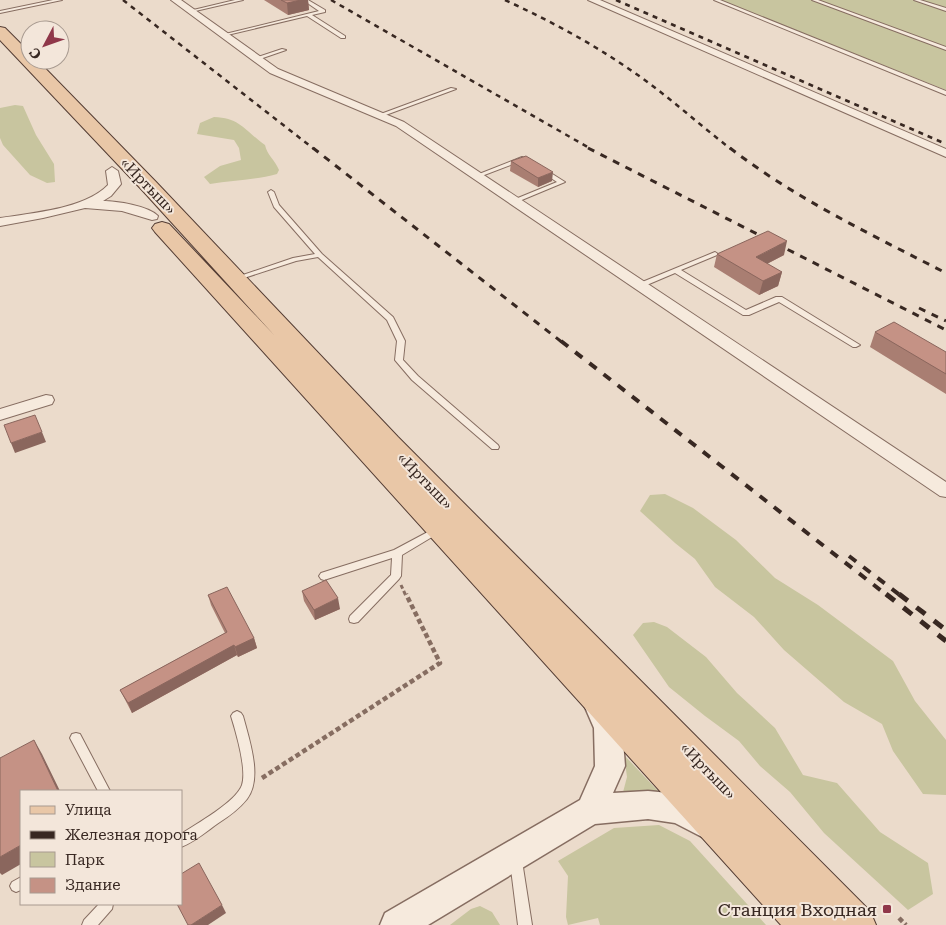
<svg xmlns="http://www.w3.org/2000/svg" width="946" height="925" viewBox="0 0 946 925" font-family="'Roboto Serif',serif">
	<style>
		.green { fill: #c8c59f }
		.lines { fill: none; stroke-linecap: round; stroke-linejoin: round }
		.service-casing { stroke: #866d61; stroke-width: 2 }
		.minor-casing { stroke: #866d61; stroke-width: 2 }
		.tertiary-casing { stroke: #866d61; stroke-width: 3 }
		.primary-casing { stroke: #543d34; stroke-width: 2 }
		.path-far1 { stroke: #866d61; stroke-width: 3; stroke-dasharray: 4 2.5; stroke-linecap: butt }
		.path { stroke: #866d61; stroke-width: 4.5; stroke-dasharray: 5 3; stroke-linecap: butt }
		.service { fill: #f6eadd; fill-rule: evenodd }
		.minor { fill: #f6eadd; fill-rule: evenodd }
		.tertiary { fill: #f6eadd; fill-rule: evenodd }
		.primary { fill: #e9c7a7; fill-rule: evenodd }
		.rail-far3 { stroke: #382822; stroke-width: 2.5; stroke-dasharray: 5 5; stroke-linecap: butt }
		.rail-far2 { stroke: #382822; stroke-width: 3; stroke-dasharray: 7 7; stroke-linecap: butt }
		.rail-far1 { stroke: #382822; stroke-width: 4; stroke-dasharray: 9 9; stroke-linecap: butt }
		.rail { stroke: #382822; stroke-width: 5; stroke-dasharray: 11 11; stroke-linecap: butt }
		.wall { fill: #a97e72 }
		.shaded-wall { fill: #8a665d }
		.building { fill: #c59285; stroke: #8a665d }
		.poi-dot { fill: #8f3749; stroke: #f3e6da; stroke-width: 2 }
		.labels { text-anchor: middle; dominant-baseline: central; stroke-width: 4; stroke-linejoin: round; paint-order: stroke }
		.street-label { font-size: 15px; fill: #382822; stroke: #f3e6da }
		.near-poi-label { font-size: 18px; fill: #382822; stroke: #f3e6da; text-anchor: end }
	</style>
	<rect width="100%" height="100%" fill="#ebdbcb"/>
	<path class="green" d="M 719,0 L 946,0 L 946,90 Z
		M 15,105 L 23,106 L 36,135 L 54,164 L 55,182 L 47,183 L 30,175 L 3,145 L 0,138 L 0,108 Z
		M 214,117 C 241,118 245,131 265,145 C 267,155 275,160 279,170 L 277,174 C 255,180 233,180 210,184 L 204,177 L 220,166 L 241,160 L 239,148 L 234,140 L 197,134 L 200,123 Z
		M 665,494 L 693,508 L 736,540 L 775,578 L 818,605 L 893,661 L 915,701 L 946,740 L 946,795 L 923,794 L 893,751 L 882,724 L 844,702 L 784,650 L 754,617 L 715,587 L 695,559 L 675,543 L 640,511 L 650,495 Z
		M 654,622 L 667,627 L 706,657 L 737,693 L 775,728 L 803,775 L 837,783 L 880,832 L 928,863 L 933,894 L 908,910 L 824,833 L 790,792 L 760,766 L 739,741 L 705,716 L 669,687 L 633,635 L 643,623 Z
		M 624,755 L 659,792 L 622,796 L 627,777 Z
		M 659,825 L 690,841 L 766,925 L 600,925 L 598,918 L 568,925 L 566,917 L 568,876 L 558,861 L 614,828 Z
		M 480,906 L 492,912 L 500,925 L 450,925 L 471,909 Z"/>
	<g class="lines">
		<g class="service-casing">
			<path id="service" d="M 53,0 L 62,0 L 0,13 L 0,11 Z
				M 235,0 L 243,0 L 191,12 L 189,11 Z
				M 303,0 L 308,0 L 325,10 L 325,12 L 312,15 L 345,36 L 345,38 L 341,38 L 307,16 L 223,36 L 221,35 L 319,11 Z
				M 714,0 L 720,0 L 946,91 L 946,95 Z
				M 812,0 L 818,0 L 946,47 L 946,50 Z
				M 914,0 L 920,0 L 946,8 L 946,11 Z
				M 282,49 L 286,50 L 257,60 L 252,59 Z
				M 451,88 L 456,89 L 383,116 L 378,115 Z
				M 522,157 L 524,158 L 524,160 L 479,177 L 474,176 Z
				M 542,170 L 546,170 L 565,182 L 517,202 L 513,202 L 513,200 L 557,182 L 542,172 Z
				M 271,190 L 274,192 L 279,205 L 322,254 L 393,317 L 405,341 L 403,360 L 418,376 L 498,445 L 499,447 L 498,449 L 492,449 L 412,380 L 395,360 L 397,341 L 387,320 L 318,257 L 296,261 L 238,280 L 234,280 L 234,278 L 293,258 L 315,254 L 274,207 L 268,192 Z
				M 715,252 L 718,254 L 717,255 L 681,270 L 746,310 L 776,297 L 782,297 L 860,345 L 856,347 L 853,347 L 779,302 L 749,315 L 743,315 L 675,273 L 642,287 L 636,287 L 635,285 Z
				M 439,526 L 442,527 L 444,529 L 442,531 L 402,555 L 401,576 L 399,579 L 358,622 L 354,623 L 350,622 L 349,619 L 350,616 L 391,575 L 392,558 L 324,580 L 321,579 L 319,576 L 321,573 L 394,550 Z
				M 237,711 L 241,713 L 243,716 C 249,739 263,778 247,799 C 239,809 228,817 217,824 C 206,832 194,842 181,847 L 181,834 C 196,824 236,802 242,785 C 247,770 236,732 231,716 L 233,713 Z
				M 76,733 L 80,734 L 110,791 L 98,791 L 70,738 L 72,734 Z
				M 516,855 L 520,857 L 522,861 L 532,925 L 518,925 L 510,861 L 512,857 Z
				M 21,877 L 21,890 L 16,892 L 12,890 L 10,886 L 12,882 Z
				M 99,904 L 113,904 L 112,909 L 98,925 L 82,925 L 84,920 Z"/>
		</g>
		<g class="minor-casing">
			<path id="minor" d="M 171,0 L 181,0 L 278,69 L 404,122 L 946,482 L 946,497 L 940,496 L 396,126 L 270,73 Z
				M 588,0 L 600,0 L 946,149 L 946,157 Z
				M 112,167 L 118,171 L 121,184 L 111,196 L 103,201 C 116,201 149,206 158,216 L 157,219 L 152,220 L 122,211 L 85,208 L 43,218 L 0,226 L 0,218 C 32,213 85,209 108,185 L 106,171 Z
				M 46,395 L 52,396 L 54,400 L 52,404 L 0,420 L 0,409 Z"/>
		</g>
		<g class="tertiary-casing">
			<path id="tertiary" d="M 598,693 L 608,696 L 622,728 L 625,766 L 613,793 L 648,791 L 679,794 L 715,812 L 720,823 L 715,834 L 704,838 L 675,823 L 648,819 L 595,824 L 428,925 L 380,925 L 385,913 L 580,800 L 595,766 L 594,728 L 584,705 L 588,696 Z"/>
		</g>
		<g class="primary-casing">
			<path id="primary" d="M 0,27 L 5,28 L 30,53 L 30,60 L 37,60 L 157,183 L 398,437 L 870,911 L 876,925 L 781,925 L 155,232 L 152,228 L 155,224 L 162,222 L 169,224 L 275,336 L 143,191 L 0,40 Z"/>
		</g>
		<path class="path-far1" d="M 401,585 L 406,596"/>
		<path class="path" d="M 262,778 L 440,663 L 406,594
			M 899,918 L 906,925"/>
		<use href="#service" class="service"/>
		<use href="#minor" class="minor"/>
		<use href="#tertiary" class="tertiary"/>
		<use href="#primary" class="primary"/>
		<path class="rail-far3" d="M 123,0 L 314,149
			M 331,0 L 591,149
			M 505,0 C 548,20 590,42 629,69 C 665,93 697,123 731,149
			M 616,0 L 946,144"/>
		<path class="rail-far2" d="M 313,148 L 563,343
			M 588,148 L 946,330
			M 730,148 C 796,199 872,235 946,273
			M 919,308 L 946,321"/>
		<path class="rail-far1" d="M 561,341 L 888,596
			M 849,556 L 901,596"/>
		<path class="rail" d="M 886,594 L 946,641
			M 899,594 L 946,630"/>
	</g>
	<path class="wall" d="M 264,0 L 308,0 L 309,10 L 288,15 Z
		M 511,161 L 552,181 L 538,187 L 510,171 Z
		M 717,254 L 784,255 L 767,264 L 782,272 L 778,286 L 759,295 L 714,267 Z
		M 875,332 L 946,352 L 946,394 L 870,347 Z
		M 302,591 L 340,609 L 315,620 L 304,601 Z
		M 208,595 L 254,638 L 257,648 L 238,657 L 237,655 L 132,713 L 120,690 L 225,633 L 211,605 Z"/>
	<path class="shaded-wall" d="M 301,0 L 308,0 L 309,10 L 288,15 L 287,3 Z
		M 553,172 L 552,181 L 538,187 L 538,178 Z
		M 787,241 L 784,255 L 753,271 L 756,257 Z
		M 782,272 L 778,286 L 759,295 L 763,281 Z
		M 42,432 L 46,442 L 15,453 L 11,443 Z
		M 338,598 L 340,609 L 315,620 L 314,610 Z
		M 254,638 L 257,648 L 238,657 L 235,647 Z
		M 234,645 L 237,655 L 132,713 L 128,703 Z
		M 34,740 L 42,754 L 60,791 L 58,791 Z
		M 21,845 L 21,864 L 2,875 L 0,873 L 0,857 Z
		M 222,905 L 226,913 L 208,925 L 191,925 Z"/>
	<path class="building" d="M 281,0 L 301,0 L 287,3 Z
		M 526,156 L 553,172 L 538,178 L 511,161 Z
		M 768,231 L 787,241 L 756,257 L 782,272 L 763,281 L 717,254 Z
		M 894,322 L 946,352 L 946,374 L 875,332 Z
		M 35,415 L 42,432 L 11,443 L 4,425 Z
		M 326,580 L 338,598 L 314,610 L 302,591 Z
		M 227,587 L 254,638 L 235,647 L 234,645 L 128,703 L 120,690 L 227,632 L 208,595 Z
		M 34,740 L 58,791 L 21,791 L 21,845 L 0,857 L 0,758 Z
		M 199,863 L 222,905 L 191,925 L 188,925 L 177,904 L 181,904 L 181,874 Z"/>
	<rect class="poi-dot" x="882" y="904" width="10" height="10" rx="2.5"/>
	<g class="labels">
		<g class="street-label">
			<text transform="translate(148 186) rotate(46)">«Иртыш»</text>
			<text transform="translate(425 481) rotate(46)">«Иртыш»</text>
			<text transform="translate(708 771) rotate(46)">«Иртыш»</text>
		</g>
		<g class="near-poi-label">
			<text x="877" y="909">Станция Входная</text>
		</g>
	</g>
	<rect x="20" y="790" width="162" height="115" fill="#f3e6da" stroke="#a89a90"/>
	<rect x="30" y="806" width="25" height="8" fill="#e9c7a7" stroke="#a89a90"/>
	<text x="65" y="815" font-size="15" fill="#382822">Улица</text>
	<rect x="30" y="831" width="25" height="8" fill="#382822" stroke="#a89a90"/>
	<text x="65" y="840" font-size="15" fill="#382822">Железная дорога</text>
	<rect x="30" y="852" width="25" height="15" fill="#c8c59f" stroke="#a89a90"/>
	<text x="65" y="865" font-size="15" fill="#382822">Парк</text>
	<rect x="30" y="878" width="25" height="15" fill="#c59285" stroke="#a89a90"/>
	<text x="65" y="890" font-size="15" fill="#382822">Здание</text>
	<g transform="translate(45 45) rotate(229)"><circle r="24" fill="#f3e6da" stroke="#a89a90"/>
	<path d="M0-4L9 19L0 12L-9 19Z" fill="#8f3749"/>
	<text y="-8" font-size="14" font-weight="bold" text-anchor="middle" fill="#382822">С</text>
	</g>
</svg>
